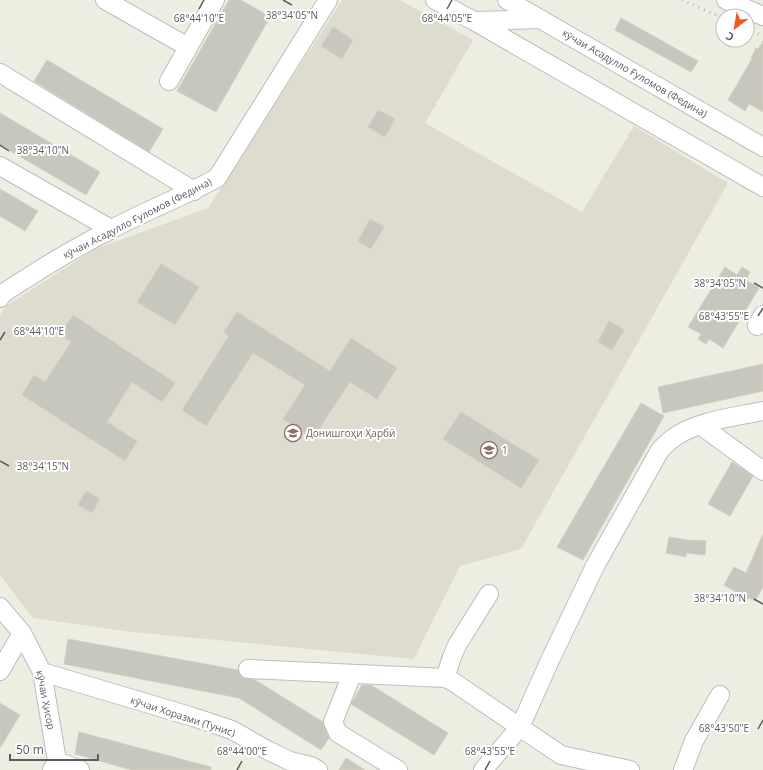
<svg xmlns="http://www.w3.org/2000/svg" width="763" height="770" viewBox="0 0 763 770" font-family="'Open Sans',sans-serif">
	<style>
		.education { fill: #dddccf }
		.building { fill: #c8c7be; stroke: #d2d0bf }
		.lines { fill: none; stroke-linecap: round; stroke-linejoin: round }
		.minor-casing { stroke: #bbbdc3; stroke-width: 20 }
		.minor { stroke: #fff; stroke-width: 18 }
		.rail { stroke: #b6b7b7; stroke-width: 3; stroke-dasharray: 1 5; stroke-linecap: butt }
		.ticks { fill: none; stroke: #595c62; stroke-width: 1.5 }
		.labels { text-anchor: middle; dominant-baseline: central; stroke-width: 4; stroke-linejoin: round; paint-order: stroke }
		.street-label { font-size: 10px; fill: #595c62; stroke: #fff }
		.education-label { font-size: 10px; fill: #785e54; stroke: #fff; text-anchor: start }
		.ticks-label { font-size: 10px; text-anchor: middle; fill: #595c62; stroke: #fff; stroke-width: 4; stroke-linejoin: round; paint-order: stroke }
	</style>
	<rect width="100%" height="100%" fill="#edede1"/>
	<path class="education" d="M 342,0 L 400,0 L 473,40 L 425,123 L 582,212 L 634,126 L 728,183 L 521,549 L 460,566 L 414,659 L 132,632 L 33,618 L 0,575 L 0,316 L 6,306 L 95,249 L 208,208 Z"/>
	<path class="building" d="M 229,0 L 241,0 L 270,17 L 216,112 L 177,91 Z
		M 621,18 L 698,61 L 691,72 L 615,30 Z
		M 333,27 L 353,40 L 342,59 L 321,46 Z
		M 763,41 L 763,112 L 749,104 L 745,111 L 728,100 L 752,59 L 751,58 L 756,48 L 758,49 Z
		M 47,60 L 163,129 L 149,152 L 34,81 Z
		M 378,110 L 395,119 L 385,137 L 368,127 Z
		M 0,113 L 100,172 L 86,195 L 0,145 Z
		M 0,189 L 38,211 L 25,231 L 0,216 Z
		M 370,219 L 384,227 L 371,249 L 358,241 Z
		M 161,264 L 199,287 L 175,325 L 137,302 Z
		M 725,267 L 737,275 L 742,267 L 750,272 L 746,280 L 759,288 L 723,348 L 709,339 L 706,344 L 698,339 L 701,334 L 688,327 Z
		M 237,312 L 330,371 L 351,338 L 397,368 L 377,399 L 350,382 L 313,438 L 283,419 L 305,385 L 253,353 L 206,426 L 182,410 L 229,336 L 224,332 Z
		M 73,315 L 175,383 L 162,402 L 132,382 L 107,422 L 137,441 L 125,461 L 22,395 L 34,375 L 45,382 L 71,342 L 60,334 Z
		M 609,321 L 624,330 L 612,350 L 598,342 Z
		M 763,364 L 763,391 L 663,413 L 658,387 Z
		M 641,403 L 664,416 L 583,560 L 557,547 Z
		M 461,412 L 539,460 L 521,488 L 443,439 Z
		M 732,462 L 753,476 L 730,516 L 708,504 Z
		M 86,491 L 100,499 L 92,513 L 78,505 Z
		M 763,534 L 763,587 L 755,601 L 749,598 L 747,600 L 739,596 L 738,593 L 724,585 L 734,567 L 746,573 Z
		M 669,537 L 693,541 L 693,540 L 706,541 L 705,555 L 686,553 L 686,557 L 666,553 Z
		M 68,639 L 238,670 L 239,674 L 243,678 L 255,680 L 323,722 L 329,738 L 321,750 L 239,698 L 64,664 Z
		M 362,685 L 371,685 L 448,733 L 434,755 L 351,704 Z
		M 0,703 L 20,715 L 0,748 Z
		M 79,732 L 211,767 L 211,770 L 132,770 L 75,754 Z
		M 346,758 L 365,770 L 339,770 Z"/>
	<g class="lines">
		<g class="minor-casing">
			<path id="minor" d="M 105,0 L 188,47
				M 435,0 L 474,21 L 763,187
				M 507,0 L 763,147
				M 726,0 L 763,16
				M 475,21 L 541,19
				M 0,73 L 194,191
				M 169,81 L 215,0
				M 0,166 L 111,229
				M 0,298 L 2,294 C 37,271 72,249 110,230 C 145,211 182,197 217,178 L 328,0
				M 757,326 L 763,315
				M 700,425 L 763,471
				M 0,607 L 22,633 L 42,672 L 57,761 L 52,770
				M 248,669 L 445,678 L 452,681 L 561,755 L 630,770
				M 0,671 L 22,633
				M 42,672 L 193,717 L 232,730 L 269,751 L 290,761 L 311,766 L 318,770
				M 352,674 L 333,722 L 338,733 L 398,770
				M 445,678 L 452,657 L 457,645 L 489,594
				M 57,761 L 80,770
				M 483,770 L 520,727 L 551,658 L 595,566 L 660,450 C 664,446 668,442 672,439 C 695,421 734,417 763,411
				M 683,770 L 694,741 L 720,695"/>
		</g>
		<use href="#minor" class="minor"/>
		<path class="rail" d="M 682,0 L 723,18
			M 747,29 L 763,36"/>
	</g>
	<path class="ticks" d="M 283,0 L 292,5M 199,9 L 204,0M 447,9 L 452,0M 0,145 L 9,151M 754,283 L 763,288M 758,316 L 763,308M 0,340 L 5,332M 0,461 L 9,466M 754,599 L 763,604M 758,729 L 763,720M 237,770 L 242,761M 485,770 L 490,761"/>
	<defs>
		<g id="university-ring" transform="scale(0.9)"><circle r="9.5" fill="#fff" stroke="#8d6e63" stroke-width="1.5"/><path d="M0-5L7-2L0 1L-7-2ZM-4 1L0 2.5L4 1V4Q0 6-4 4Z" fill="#8d6e63"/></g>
	</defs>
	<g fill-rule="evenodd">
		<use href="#university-ring" x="293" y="433"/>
		<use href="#university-ring" x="489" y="450"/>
	</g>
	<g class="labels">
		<g class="street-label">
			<text transform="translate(635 73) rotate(30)">кӯчаи Асадулло Ғуломов (Федина)</text>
			<text transform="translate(137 218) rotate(-27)">кӯчаи Асадулло Ғуломов (Федина)</text>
			<text transform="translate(46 700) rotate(79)">кӯчаи Ҳисор</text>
			<text transform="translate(183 716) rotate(18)">кӯчаи Хоразми (Тунис)</text>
		</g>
		<g class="education-label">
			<text x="306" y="433">Донишгоҳи Ҳарбӣ</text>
			<text x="502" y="450">1</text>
		</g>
	</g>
	<g class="ticks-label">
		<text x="292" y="19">38°34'05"N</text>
		<text x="447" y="22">68°44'05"E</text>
		<text x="199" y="22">68°44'10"E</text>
		<text x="43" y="154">38°34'10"N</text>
		<text x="720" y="287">38°34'05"N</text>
		<text x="724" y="320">68°43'55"E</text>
		<text x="39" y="335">68°44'10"E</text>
		<text x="43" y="470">38°34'15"N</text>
		<text x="720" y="602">38°34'10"N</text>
		<text x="724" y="732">68°43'50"E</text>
		<text x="242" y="755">68°44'00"E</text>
		<text x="490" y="755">68°43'55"E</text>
	</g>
	<g transform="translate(735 28) rotate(211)"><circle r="19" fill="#ffffff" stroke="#bdbec0"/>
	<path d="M0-3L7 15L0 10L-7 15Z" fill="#ee5b25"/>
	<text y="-6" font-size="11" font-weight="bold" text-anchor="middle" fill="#595c62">С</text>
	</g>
	<path d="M10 754v6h88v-6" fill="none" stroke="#595c62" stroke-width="2"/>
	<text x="16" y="754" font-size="12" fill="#595c62" stroke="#ffffff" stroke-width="3" paint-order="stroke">50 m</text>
</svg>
